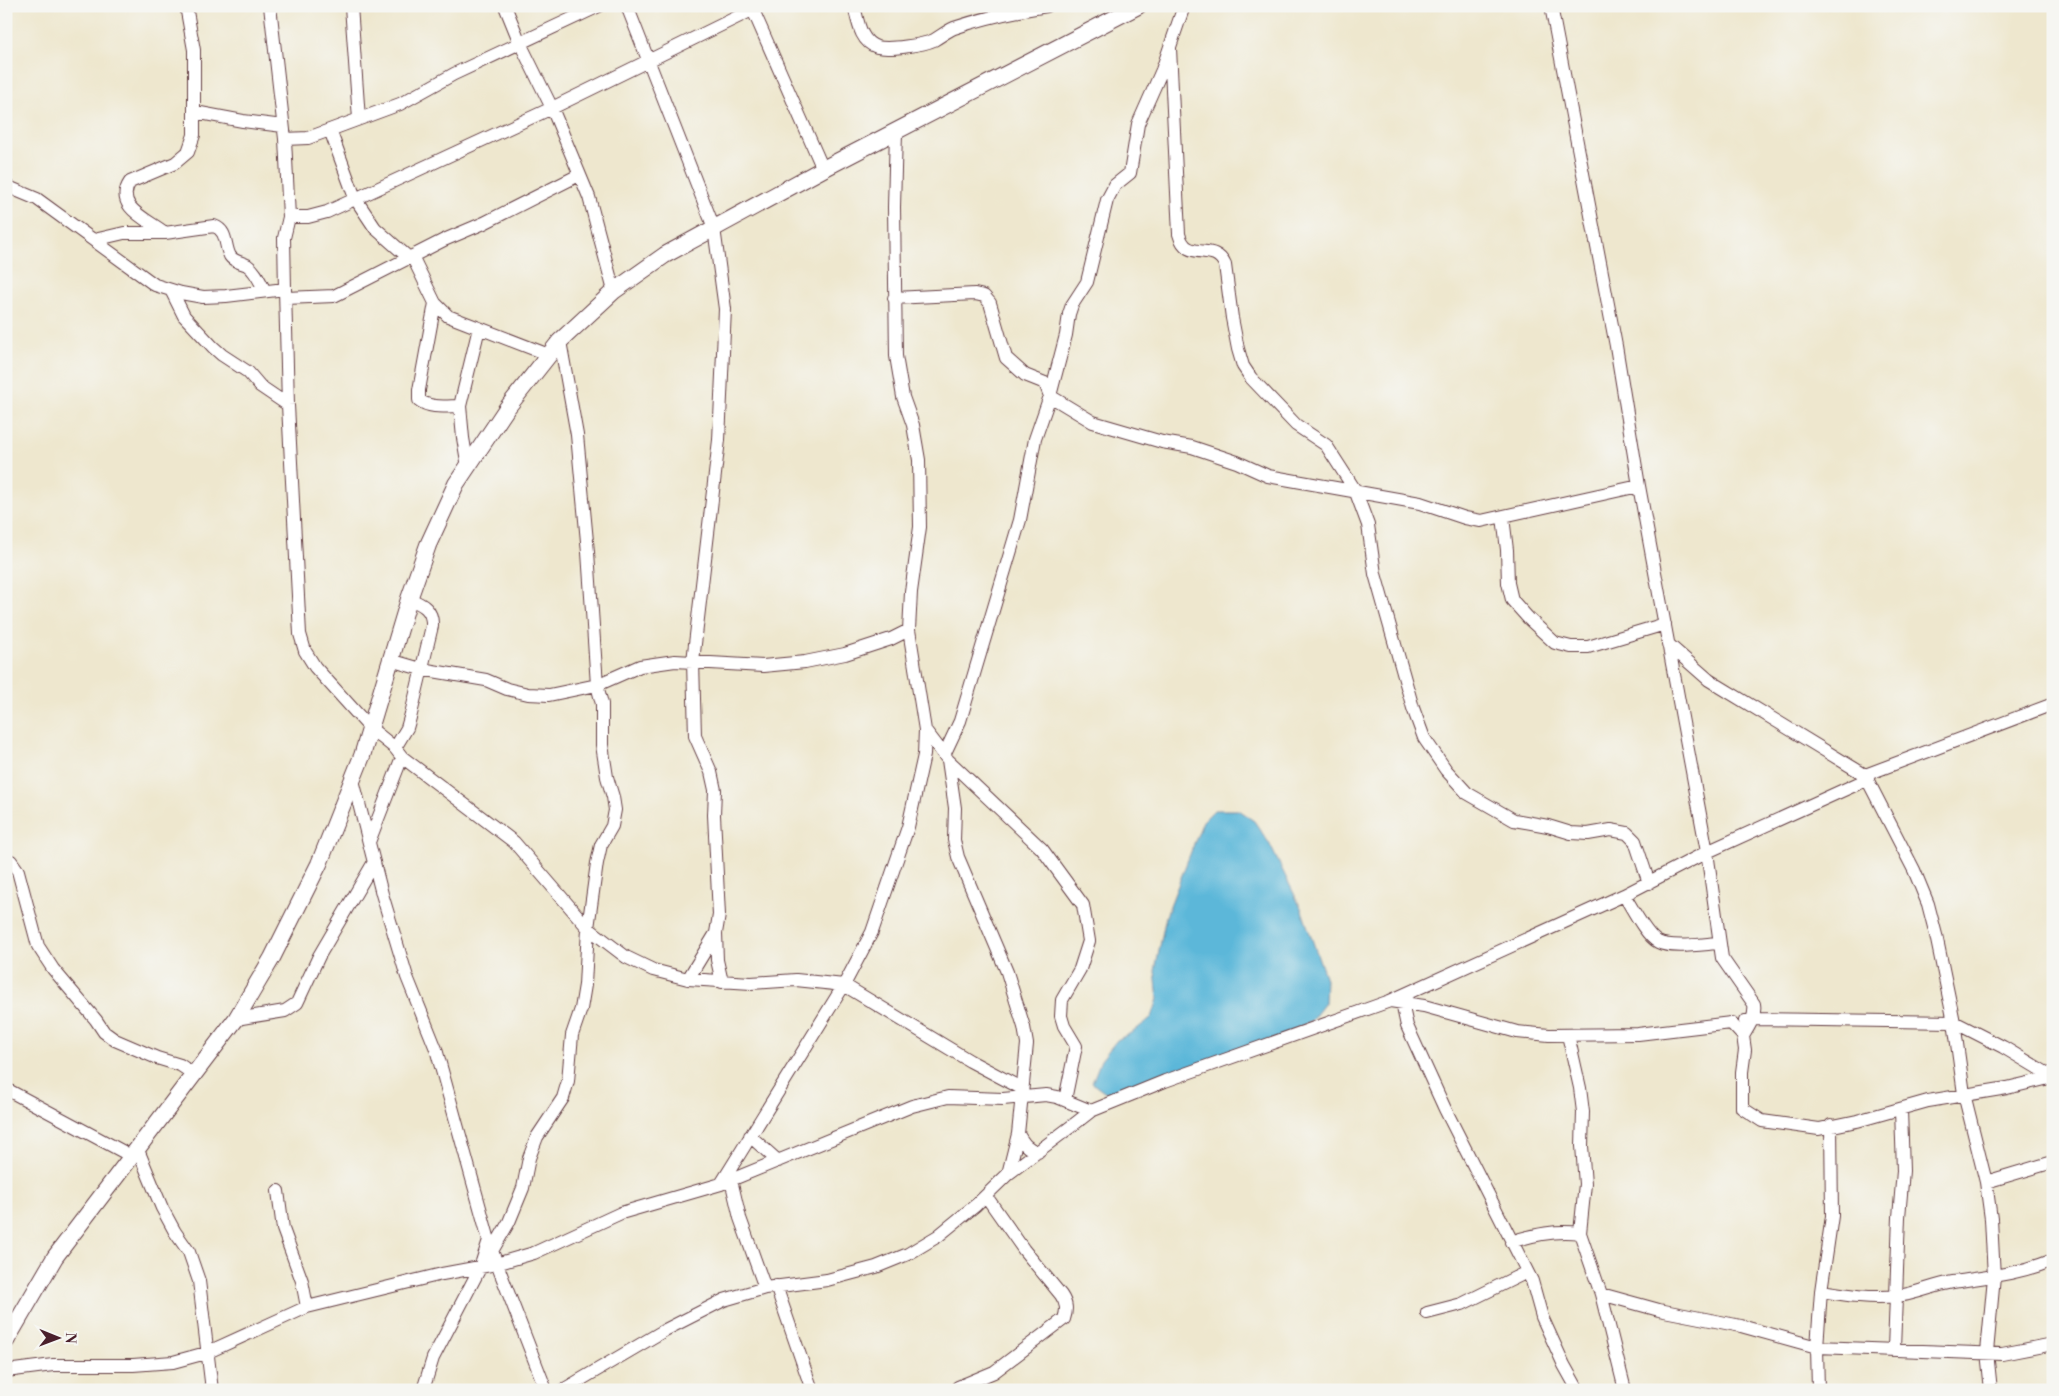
<svg xmlns="http://www.w3.org/2000/svg" width="2059" height="1396" viewBox="0 0 2059 1396" font-family="'Libre Bodoni',serif">
	<style>
		.water { fill: #5bb7d9; stroke: #526b82 }
		.lines { fill: none; stroke-linecap: round; stroke-linejoin: round }
		.minor-casing { stroke: #633d43; stroke-width: 14 }
		.major-casing { stroke: #633d43; stroke-width: 18 }
		.minor { stroke: #fff; stroke-width: 12 }
		.major { stroke: #fff; stroke-width: 16 }
	</style>
	<rect width="100%" height="100%" fill="#f6f6f2"/>
	<filter id="ink" filterUnits="userSpaceOnUse"><feTurbulence type="fractalNoise" baseFrequency=".02" numOctaves="2"/><feDisplacementMap in="SourceGraphic" scale="10" xChannelSelector="R" yChannelSelector="G"/><feConvolveMatrix kernelMatrix="1 2 1 2 8 2 1 2 1" color-interpolation-filters="sRGB"/></filter>
	<filter id="wash" filterUnits="userSpaceOnUse"><feTurbulence type="fractalNoise" baseFrequency=".0096" numOctaves="4" result="noise"/><feDisplacementMap in="SourceGraphic" scale="20" xChannelSelector="R" yChannelSelector="G"/><feGaussianBlur stdDeviation="1.12" result="paint"/><feColorMatrix in="noise" values="0 0 0 0 0 0 0 0 0 0 0 0 0 0 0 0 0 1.4 0 .05"/><feComposite in="paint" operator="in"/></filter>
	<g filter="url(#wash)">
		<rect width="100%" height="100%" fill="#eee7ce"/>
		<path class="water" d="M 1214,810 L 1238,810 L 1254,821 L 1269,843 L 1301,908 L 1326,979 L 1325,1003 L 1311,1021 L 1283,1036 L 1227,1057 L 1158,1076 L 1136,1088 L 1117,1095 L 1104,1092 L 1092,1083 L 1101,1060 L 1117,1040 L 1133,1032 L 1152,1017 L 1158,999 L 1155,971 L 1166,916 L 1203,821 Z"/>
	</g>
	<g filter="url(#ink)">
		<g class="lines">
			<g class="minor-casing">
				<path id="minor" d="M 270,6 L 285,139 L 289,217 L 284,238 L 285,289 L 288,405 L 300,634 L 305,651 L 315,667 L 370,728 L 395,748 L 402,757 L 514,842 L 588,928 L 626,957 L 653,970 L 688,979 L 751,983 L 796,980 L 844,985 L 970,1061 L 1021,1088
					M 351,6 L 359,119
					M 505,6 L 520,43 L 552,108 L 589,197 L 614,291
					M 627,6 L 714,228 L 725,309 L 719,440 L 693,661 L 695,736 L 711,772 L 715,790 L 714,815 L 719,915 L 716,933 L 717,960 L 722,982
					M 854,6 C 858,21 860,42 877,47 C 889,50 923,45 934,40 C 941,36 947,31 954,28 C 984,18 1015,11 1047,6
					M 1551,6 L 1616,346 L 1639,486 L 1707,852 L 1722,958 L 1754,1004 C 1756,1017 1749,1026 1743,1036
					M 753,10 L 823,169
					M 1170,48 L 1179,234 C 1187,264 1214,240 1225,265 L 1232,318 L 1238,349 L 1243,366 L 1251,378 L 1296,425 L 1326,445 L 1355,490 L 1368,525 L 1375,574 L 1413,708 L 1424,738 L 1446,770 L 1467,793 L 1514,820 L 1548,826 L 1571,833 L 1588,834 L 1611,830 L 1627,833 L 1635,841 L 1649,883
					M 195,112 L 243,121 L 283,126
					M 330,130 L 355,198 L 375,228 L 409,258
					M 285,139 L 308,138 L 400,104 L 454,74 L 599,6
					M 6,186 L 37,199 L 155,285 L 181,293 L 203,297 L 226,296 L 285,289
					M 289,217 L 308,217 L 327,212 L 552,108 L 760,6
					M 165,233 C 149,220 113,207 130,182 L 175,163 L 188,152 L 194,135 L 194,50 L 186,6
					M 94,240 L 124,233 L 165,233 L 214,226 C 228,231 224,245 230,256 C 234,262 241,262 247,265 C 256,271 260,282 265,291
					M 412,256 L 435,303 L 448,316 L 549,355
					M 171,290 L 184,316 L 213,347 L 222,355 L 248,372 L 260,386 L 288,405
					M 286,298 L 334,296 L 444,240 L 484,223 L 579,175
					M 894,298 L 975,294 L 984,296 L 990,303 L 1006,358 L 1025,375 L 1045,383 L 1050,396 L 1093,422 L 1162,442 L 1192,447 L 1237,462 L 1268,476 L 1420,503 L 1465,518 L 1481,521 L 1639,486
					M 435,303 L 419,390 L 419,400 C 430,409 447,406 460,406
					M 468,467 L 463,438 L 460,406 L 479,328
					M 1503,517 L 1507,550 L 1508,583 L 1512,600 L 1529,619 L 1555,643 L 1571,647 L 1588,647 L 1665,624
					M 1668,644 L 1709,680 L 1865,775 L 1914,870 L 1928,904 L 1936,935 L 1954,1022 L 1964,1094 L 1986,1182 L 1991,1219 L 1994,1277 L 1987,1352 L 1991,1390
					M 390,660 L 421,669 L 486,680 L 507,689 L 528,694 L 549,695 L 597,685 L 640,666 L 675,661 L 763,666 L 805,662 L 845,654 L 891,639 L 909,630
					M 925,730 L 948,760 L 1042,849 L 1083,905 L 1089,941 L 1080,969 L 1062,1000 L 1061,1016 L 1064,1026 L 1076,1046 L 1065,1100
					M 395,748 L 407,728 L 411,714 L 432,626 C 433,610 423,604 409,599
					M 944,755 L 960,721 L 1020,520 L 1035,439 L 1050,396 L 1066,335 L 1069,314 L 1072,305 L 1087,282 L 1107,200 L 1115,185 L 1130,173 L 1138,124 L 1162,70 L 1184,6
					M 948,760 L 955,808 L 954,840 L 958,857 L 1007,972 L 1024,1027 L 1027,1044 L 1018,1134 L 1008,1174
					M 1865,775 L 2053,704
					M 353,780 L 382,894 L 407,977 L 436,1049 L 492,1251 L 546,1390
					M 369,842 L 402,757
					M 6,859 L 11,861 L 18,871 L 38,946 L 53,969 L 96,1020 L 104,1032 L 115,1040 L 157,1058 L 180,1065 L 195,1075
					M 1624,895 C 1631,906 1646,936 1658,942 C 1671,949 1703,944 1719,943
					M 688,979 L 716,933
					M 1390,1001 L 1624,895 L 1707,852 L 1868,779
					M 1402,1003 L 1407,1026 L 1445,1109 L 1532,1281 L 1542,1317 L 1564,1365 L 1578,1390
					M 236,1019 L 285,1011 L 297,1003 L 319,956 L 374,862
					M 1745,1021 L 1753,1019 L 1954,1022 L 2003,1047 L 2053,1077
					M 1568,1035 L 1580,1088 L 1583,1112 L 1582,1146 L 1585,1184 L 1580,1233 L 1601,1294 L 1625,1390
					M 6,1089 L 133,1157
					M 1018,1134 C 1023,1143 1027,1149 1038,1152
					M 750,1136 L 778,1161
					M 138,1150 L 162,1208 L 175,1232 L 189,1252 L 199,1281 L 212,1390
					M 731,1180 L 740,1218 L 765,1288
					M 1986,1182 L 2053,1162
					M 721,1184 L 844,985 L 872,932 L 908,827 L 924,755 L 925,730 L 909,630 L 911,592 L 920,527 L 919,460 L 913,425 L 903,397 L 896,356 L 894,207 L 896,131
					M 278,1191 L 283,1229 L 302,1281 L 307,1307
					M 1511,1242 C 1535,1234 1556,1230 1580,1233
					M 492,1251 L 509,1222 L 523,1188 L 529,1158 L 537,1137 L 563,1098 L 568,1081 L 572,1035 L 581,1009 L 585,985 L 588,928 L 597,863 L 601,845 L 612,826 L 615,810 L 613,797 L 607,777 L 602,745 L 602,704 L 597,685 L 588,552 L 577,435 L 560,341
					M 776,1286 L 812,1390
					M 1821,1291 C 1846,1295 1872,1299 1897,1296 C 1916,1294 1934,1285 1953,1282 C 1987,1277 2020,1274 2053,1260
					M 1601,1294 L 1659,1310 L 1741,1326 L 1817,1347 L 2002,1354 L 2053,1344
					M 1427,1313 L 1462,1304 L 1527,1272
					M 1894,1349 L 1899,1217 L 1903,1171 L 1901,1109
					M 6,1371 L 53,1365 L 133,1365 L 173,1362 L 206,1353 L 307,1307 L 442,1274 L 496,1264 L 534,1253 L 621,1213 L 721,1184 L 912,1106 L 948,1097 L 1003,1099 L 1046,1095 L 1057,1097 L 1091,1111
					M 958,1387 L 994,1372 L 1064,1319 C 1067,1310 1067,1304 1061,1295 L 1024,1250 L 986,1196
					M 423,1390 L 433,1358 L 480,1268 L 489,1240
					M 563,1390 L 665,1330 L 724,1300 L 765,1288 L 827,1280 L 876,1267 L 908,1254 L 938,1236 L 976,1205 L 1008,1174 L 1077,1122 L 1091,1111 L 1165,1081 L 1390,1001 L 1424,1006 L 1517,1032 L 1549,1035 L 1638,1034 L 1731,1023 L 1743,1036 L 1745,1050 L 1742,1072 L 1742,1108 L 1762,1121 L 1819,1129 L 1857,1121 L 1928,1101 L 2007,1088 L 2053,1077
					M 1818,1390 L 1817,1347 L 1821,1291 L 1832,1216 L 1831,1125"/>
			</g>
			<g class="major-casing">
				<path id="major" d="M 6,1341 L 55,1257 L 236,1019 L 272,958 L 319,864 L 362,756 L 409,599 L 428,545 L 456,484 L 507,408 L 560,341 L 614,291 L 665,255 L 823,169 L 1138,6"/>
			</g>
			<use href="#minor" class="minor"/>
			<use href="#major" class="major"/>
		</g>
	</g>
	<rect width="2059" height="1396" fill="none" stroke="#f6f6f2" stroke-width="25"/>
	<g transform="translate(58 1338) rotate(91)" stroke="#f6f6f2" stroke-width="4" paint-order="stroke">
	<path d="M0-4L9 19L0 12L-9 19Z" fill="#4a1f2b"/>
	<text y="-8" font-size="14" font-weight="bold" text-anchor="middle" fill="#4a1f2b">N</text>
	</g>
</svg>
